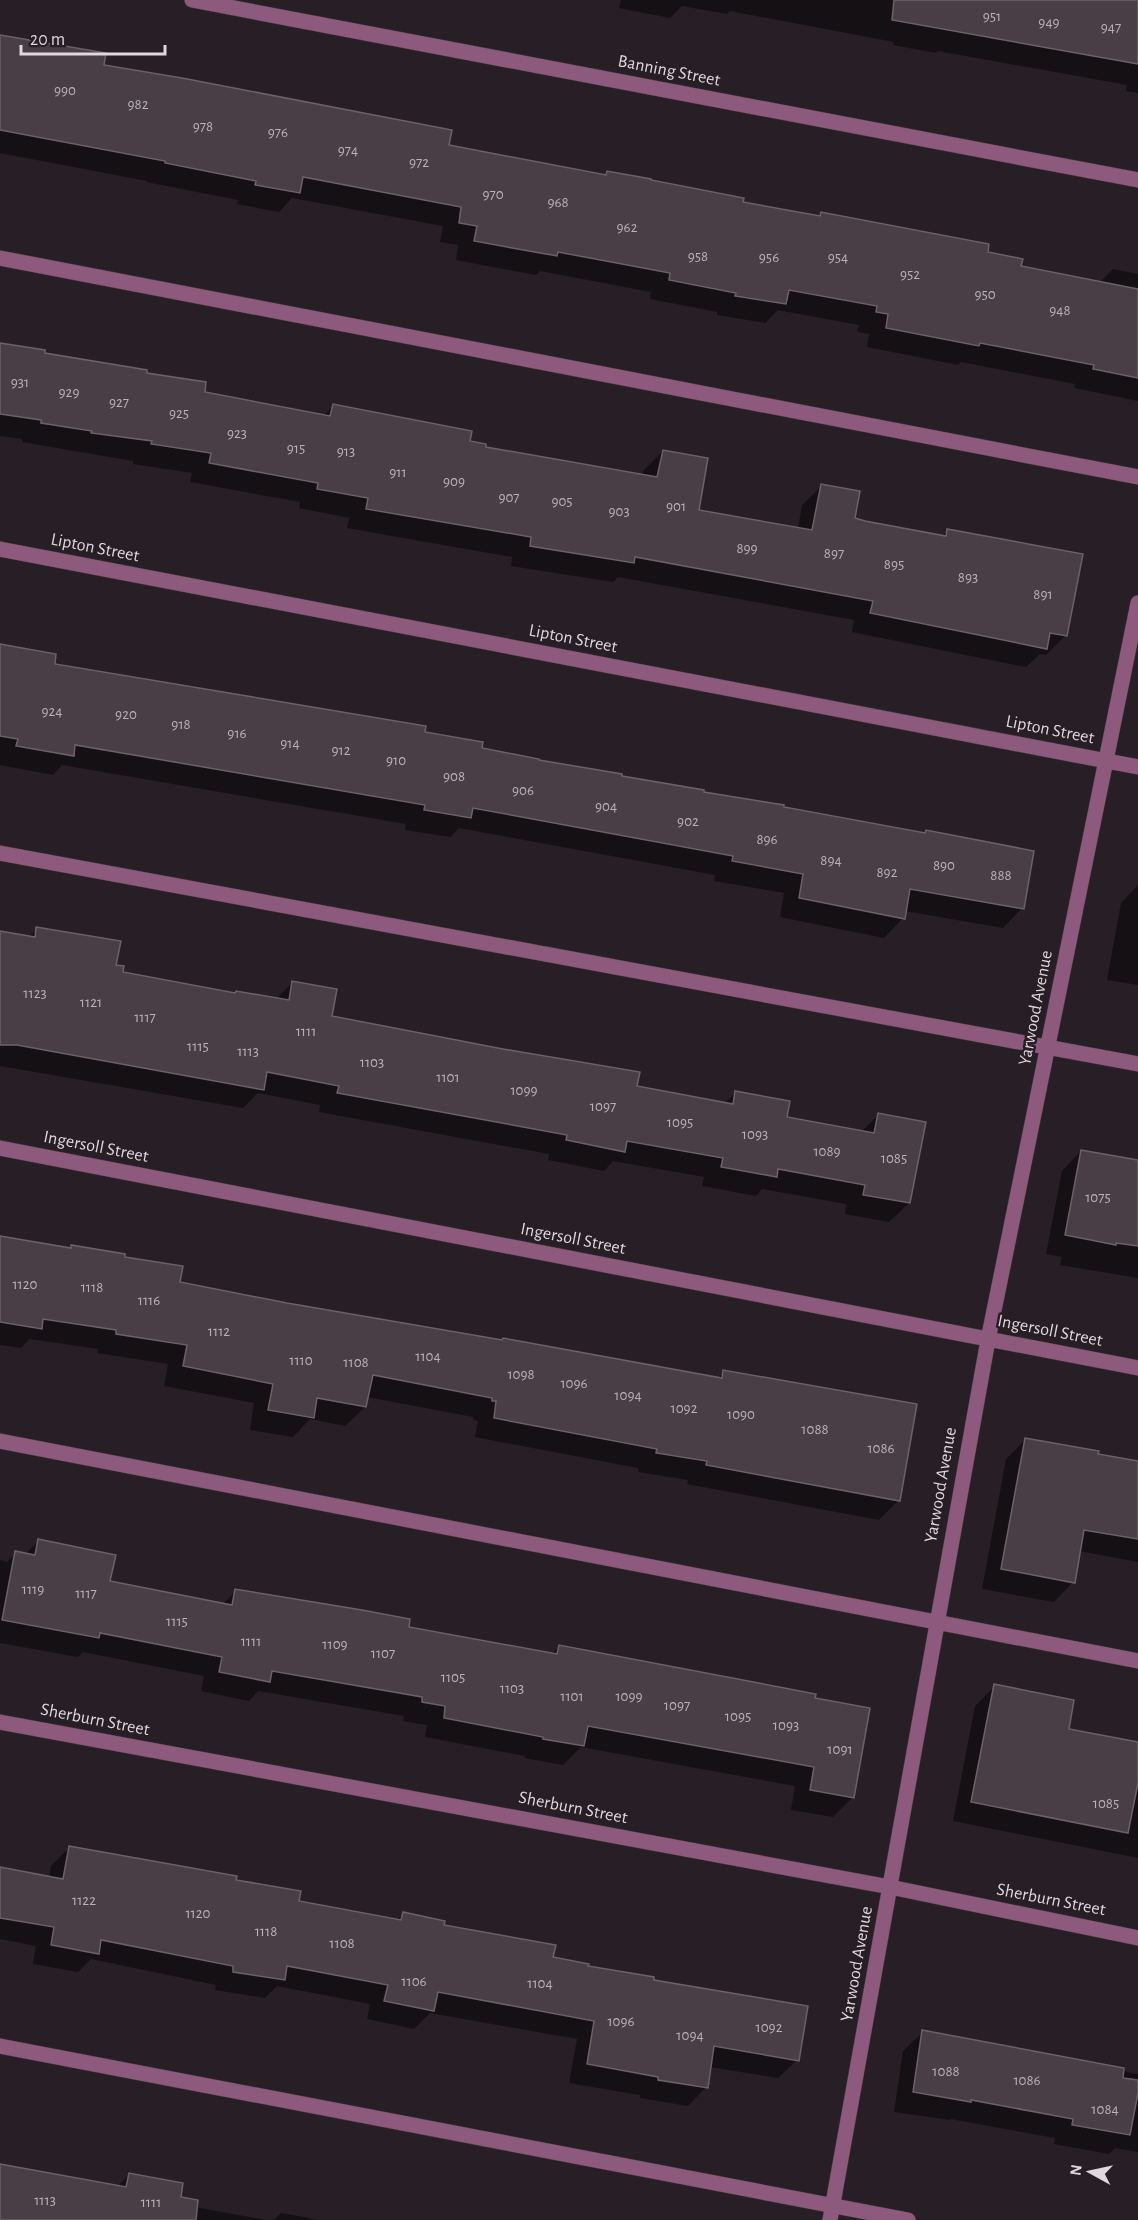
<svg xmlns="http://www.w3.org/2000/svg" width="1138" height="2220" viewBox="0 0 1138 2220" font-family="'Alegreya Sans',sans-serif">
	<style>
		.shadow { fill: #0007 }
		.building { fill: #493e45; stroke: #6d6169; stroke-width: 1.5 }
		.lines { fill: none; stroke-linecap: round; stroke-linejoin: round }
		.minor-casing { stroke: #41383e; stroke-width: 16 }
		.minor { stroke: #8d597d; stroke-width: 15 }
		.labels { text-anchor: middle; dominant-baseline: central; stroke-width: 5; stroke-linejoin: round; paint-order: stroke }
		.number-label { font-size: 15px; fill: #b9b1b6 }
		.street-label { font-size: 18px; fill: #ded7db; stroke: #281e25 }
	</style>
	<rect width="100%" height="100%" fill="#281e25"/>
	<path class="shadow" d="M 621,0 L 1138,0 L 1138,93 L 1126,91 L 1127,85 L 938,51 L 936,53 L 893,45 L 894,42 L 730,11 L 727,14 L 682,6 L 670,18 L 619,8 Z
		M 0,36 L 102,67 L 448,147 L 604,176 L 607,173 L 742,204 L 818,217 L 822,214 L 986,253 L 1019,267 L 1099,283 L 1113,269 L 1138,274 L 1138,401 L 1074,388 L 1075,384 L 961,362 L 958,365 L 867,347 L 869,334 L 857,332 L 859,325 L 778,310 L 765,323 L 717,315 L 717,312 L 650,299 L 651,292 L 540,271 L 536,275 L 456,260 L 458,245 L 440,242 L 443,226 L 292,198 L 279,212 L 237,204 L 238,200 L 146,182 L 147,181 L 0,153 Z
		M 0,344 L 145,375 L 203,394 L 323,416 L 333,406 L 468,442 L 484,449 L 642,476 L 643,471 L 663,451 L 697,511 L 798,529 L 802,505 L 822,486 L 853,519 L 941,537 L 948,530 L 1066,635 L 1046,655 L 1040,654 L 1026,667 L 852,632 L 854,620 L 618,577 L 613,582 L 511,566 L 512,557 L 347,528 L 349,518 L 299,508 L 300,502 L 190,482 L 192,473 L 133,464 L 133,461 L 22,442 L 22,439 L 0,436 Z
		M 0,644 L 53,665 L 424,733 L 481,749 L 702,793 L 1022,908 L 1003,928 L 905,911 L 903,918 L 884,938 L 780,917 L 784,893 L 714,881 L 715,875 L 459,828 L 450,837 L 405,830 L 406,824 L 62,765 L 53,775 L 0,765 Z
		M 1138,885 L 1138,985 L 1107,980 L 1121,903 Z
		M 37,929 L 115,966 L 121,974 L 234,994 L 276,999 L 293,982 L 330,1018 L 636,1087 L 724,1104 L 735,1093 L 785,1118 L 861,1132 L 879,1114 L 909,1203 L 889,1222 L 845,1214 L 846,1204 L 762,1189 L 756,1196 L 702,1186 L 704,1177 L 613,1161 L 604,1171 L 548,1160 L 549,1154 L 319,1112 L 320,1105 L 258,1093 L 243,1108 L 0,1066 L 0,932 L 28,938 Z
		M 1081,1151 L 1138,1161 L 1138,1278 L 1060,1265 L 1062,1257 L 1046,1254 L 1062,1171 Z
		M 0,1237 L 69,1249 L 72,1246 L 123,1258 L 179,1283 L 287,1304 L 717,1379 L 724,1372 L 899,1500 L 879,1520 L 687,1484 L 688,1480 L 638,1472 L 638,1468 L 475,1437 L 478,1421 L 473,1420 L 473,1417 L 367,1397 L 365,1407 L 345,1426 L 310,1419 L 293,1437 L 250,1430 L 254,1403 L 164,1386 L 168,1364 L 97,1353 L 98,1349 L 30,1339 L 21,1348 L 0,1345 Z
		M 1026,1439 L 1138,1463 L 1138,1562 L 1079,1551 L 1073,1582 L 1054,1602 L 982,1589 L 1006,1459 Z
		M 39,1541 L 109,1582 L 223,1604 L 236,1591 L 407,1628 L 552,1654 L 559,1647 L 813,1699 L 853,1797 L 833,1817 L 791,1810 L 795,1786 L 581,1747 L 563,1765 L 524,1758 L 525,1756 L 425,1737 L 427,1725 L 403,1721 L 404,1716 L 258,1691 L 249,1701 L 201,1691 L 204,1676 L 83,1652 L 78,1657 L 0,1643 L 0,1560 L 7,1562 L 16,1553 L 25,1554 Z
		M 995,1686 L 1067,1730 L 1138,1744 L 1138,1858 L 953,1821 L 975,1706 Z
		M 70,1847 L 234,1881 L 297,1902 L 396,1921 L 403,1914 L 551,1958 L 652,1981 L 797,2060 L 778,2078 L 710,2067 L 706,2087 L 688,2106 L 640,2098 L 640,2095 L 569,2083 L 577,2039 L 430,2013 L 414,2029 L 367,2019 L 370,2004 L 277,1986 L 265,1998 L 215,1990 L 216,1985 L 91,1959 L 78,1972 L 33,1964 L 36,1946 L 0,1939 L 0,1868 L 49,1878 L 51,1866 Z
		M 923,2032 L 1138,2074 L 1138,2152 L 1115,2148 L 1109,2154 L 1054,2144 L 1055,2138 L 951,2119 L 950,2120 L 894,2112 L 903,2051 Z
		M 0,2166 L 117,2187 L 129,2175 L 178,2204 L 266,2220 L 0,2220 Z
		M 281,2213 L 320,2220 L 274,2220 Z"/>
	<path class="building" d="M 894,0 L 1138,0 L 1138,64 L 892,20 Z
		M 0,35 L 106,53 L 104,65 L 182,78 L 452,130 L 449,145 L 606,175 L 607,171 L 651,179 L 651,180 L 744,198 L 743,202 L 820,216 L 821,212 L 989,244 L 988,252 L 1023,259 L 1021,266 L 1138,289 L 1138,378 L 1093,369 L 1094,365 L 980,343 L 979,346 L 886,328 L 888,314 L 876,312 L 877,306 L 789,290 L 786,304 L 735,296 L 736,293 L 669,280 L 670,273 L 558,252 L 557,256 L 474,241 L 477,226 L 459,223 L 461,207 L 303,177 L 300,193 L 255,185 L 256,181 L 165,163 L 165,161 L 0,130 Z
		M 0,343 L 45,350 L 45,353 L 147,370 L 147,373 L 206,382 L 205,392 L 330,416 L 333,404 L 472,431 L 470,441 L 486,444 L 486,447 L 657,477 L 663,450 L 708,458 L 699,510 L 812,530 L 821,484 L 860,491 L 855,518 L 865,521 L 946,536 L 947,529 L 1083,554 L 1067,636 L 1050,633 L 1047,649 L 870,613 L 873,601 L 635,557 L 634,563 L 530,546 L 531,537 L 366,509 L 368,498 L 317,489 L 318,483 L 209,463 L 211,453 L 151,444 L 152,441 L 91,433 L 92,431 L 41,423 L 41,420 L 0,414 Z
		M 0,644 L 56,654 L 55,664 L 426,726 L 425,732 L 483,742 L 482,748 L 539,759 L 539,760 L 622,774 L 622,776 L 704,790 L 704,792 L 784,805 L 784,807 L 925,833 L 926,830 L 1034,851 L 1024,909 L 910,889 L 905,919 L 799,898 L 803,874 L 732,861 L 733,856 L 473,808 L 471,818 L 424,810 L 425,805 L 75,745 L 74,756 L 16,746 L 18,739 L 0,736 Z
		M 36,927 L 121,941 L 116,965 L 124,966 L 123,972 L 235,993 L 236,991 L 289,1000 L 292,981 L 337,989 L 332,1016 L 503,1049 L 640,1072 L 637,1086 L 733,1104 L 735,1091 L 790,1101 L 787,1117 L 874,1133 L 878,1113 L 926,1122 L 910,1203 L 863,1195 L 865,1185 L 778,1169 L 777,1177 L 721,1167 L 723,1158 L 627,1141 L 625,1152 L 566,1140 L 567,1135 L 337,1093 L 339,1086 L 267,1072 L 264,1090 L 17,1045 L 0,1045 L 0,931 L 35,937 Z
		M 1081,1150 L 1138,1160 L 1138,1246 L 1116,1243 L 1116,1245 L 1065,1235 Z
		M 0,1236 L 71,1248 L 71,1245 L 125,1254 L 125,1257 L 183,1266 L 180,1282 L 287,1303 L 502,1340 L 503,1338 L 722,1378 L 723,1370 L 917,1404 L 900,1501 L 706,1465 L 707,1461 L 656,1453 L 657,1449 L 494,1418 L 496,1401 L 492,1401 L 492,1398 L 373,1375 L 366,1407 L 317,1398 L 314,1418 L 268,1410 L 273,1384 L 183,1366 L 187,1345 L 116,1334 L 116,1330 L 43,1319 L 42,1329 L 0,1322 Z
		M 1025,1438 L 1099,1451 L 1098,1454 L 1138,1461 L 1138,1539 L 1084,1530 L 1075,1583 L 1001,1569 Z
		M 38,1539 L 116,1555 L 110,1581 L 232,1605 L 235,1589 L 362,1610 L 410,1619 L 409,1627 L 557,1654 L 559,1645 L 816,1694 L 815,1698 L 870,1708 L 854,1798 L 810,1790 L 814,1767 L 588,1726 L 584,1746 L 543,1739 L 543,1737 L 444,1718 L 445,1706 L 422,1702 L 422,1697 L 272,1671 L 270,1682 L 219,1672 L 222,1657 L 100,1633 L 99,1638 L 2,1620 L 15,1551 L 35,1555 Z
		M 994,1684 L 1074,1700 L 1069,1729 L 1138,1742 L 1138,1783 L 1128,1833 L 971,1802 Z
		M 69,1846 L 237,1876 L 236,1880 L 301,1891 L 299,1901 L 401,1920 L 403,1912 L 445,1921 L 444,1925 L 556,1945 L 553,1957 L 589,1964 L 588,1966 L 654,1977 L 654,1980 L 808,2006 L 799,2061 L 714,2046 L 708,2088 L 658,2080 L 658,2077 L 587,2064 L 594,2021 L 438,1992 L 434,2011 L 384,2001 L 388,1985 L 287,1966 L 285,1980 L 233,1972 L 233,1966 L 101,1940 L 99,1954 L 51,1945 L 54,1927 L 0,1918 L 0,1867 L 63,1879 Z
		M 922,2030 L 1124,2068 L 1123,2078 L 1138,2080 L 1138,2093 L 1130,2135 L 1072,2125 L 1073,2119 L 971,2100 L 971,2102 L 913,2092 Z
		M 0,2164 L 126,2187 L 129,2173 L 183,2183 L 181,2197 L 198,2200 L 196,2220 L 0,2220 Z"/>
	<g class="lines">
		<g class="minor-casing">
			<path id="minor" d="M 192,0 L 1138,180
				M 0,258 L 1138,477
				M 0,549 L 1138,767
				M 0,853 L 1138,1064
				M 0,1148 L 1138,1368
				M 0,1441 L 1138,1661
				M 0,1722 L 890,1887 L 1138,1938
				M 0,2046 L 908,2220
				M 830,2220 L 988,1340 L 1138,603"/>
		</g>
		<use href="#minor" class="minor"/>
	</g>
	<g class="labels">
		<g class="number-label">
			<text x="992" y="16">951</text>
			<text x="1049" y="22">949</text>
			<text x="1111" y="27">947</text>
			<text x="65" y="90">990</text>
			<text x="138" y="104">982</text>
			<text x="203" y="126">978</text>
			<text x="278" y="132">976</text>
			<text x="348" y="150">974</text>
			<text x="419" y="162">972</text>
			<text x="493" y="194">970</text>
			<text x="558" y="202">968</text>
			<text x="627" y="227">962</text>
			<text x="698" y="256">958</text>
			<text x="769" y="257">956</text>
			<text x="838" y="257">954</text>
			<text x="910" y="274">952</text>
			<text x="985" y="294">950</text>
			<text x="1060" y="310">948</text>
			<text x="20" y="382">931</text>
			<text x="69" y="392">929</text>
			<text x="119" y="402">927</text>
			<text x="179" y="413">925</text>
			<text x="237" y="433">923</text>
			<text x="296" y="448">915</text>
			<text x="346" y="451">913</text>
			<text x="398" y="472">911</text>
			<text x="454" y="481">909</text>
			<text x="509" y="497">907</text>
			<text x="562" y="501">905</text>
			<text x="676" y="506">901</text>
			<text x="619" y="511">903</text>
			<text x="747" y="548">899</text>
			<text x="834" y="553">897</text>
			<text x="894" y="564">895</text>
			<text x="968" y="577">893</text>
			<text x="1043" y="594">891</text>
			<text x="52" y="711">924</text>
			<text x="126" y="714">920</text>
			<text x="181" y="724">918</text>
			<text x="237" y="733">916</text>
			<text x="290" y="743">914</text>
			<text x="341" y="750">912</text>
			<text x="396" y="760">910</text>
			<text x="454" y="776">908</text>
			<text x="523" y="790">906</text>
			<text x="606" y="806">904</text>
			<text x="688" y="821">902</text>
			<text x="767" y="839">896</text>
			<text x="831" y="860">894</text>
			<text x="944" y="865">890</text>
			<text x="887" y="872">892</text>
			<text x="1001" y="875">888</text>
			<text x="35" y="993">1123</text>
			<text x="91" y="1002">1121</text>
			<text x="145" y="1017">1117</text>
			<text x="306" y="1031">1111</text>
			<text x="198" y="1046">1115</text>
			<text x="248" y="1051">1113</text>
			<text x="372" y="1062">1103</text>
			<text x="448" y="1077">1101</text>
			<text x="524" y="1090">1099</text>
			<text x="603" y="1106">1097</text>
			<text x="680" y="1122">1095</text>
			<text x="755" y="1134">1093</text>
			<text x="827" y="1151">1089</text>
			<text x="894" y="1158">1085</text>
			<text x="1098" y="1197">1075</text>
			<text x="25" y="1284">1120</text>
			<text x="92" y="1287">1118</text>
			<text x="149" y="1300">1116</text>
			<text x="219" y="1331">1112</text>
			<text x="428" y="1356">1104</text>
			<text x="301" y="1360">1110</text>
			<text x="356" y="1362">1108</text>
			<text x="521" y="1374">1098</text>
			<text x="574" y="1383">1096</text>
			<text x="628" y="1395">1094</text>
			<text x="684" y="1408">1092</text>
			<text x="741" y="1414">1090</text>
			<text x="815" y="1429">1088</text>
			<text x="881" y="1448">1086</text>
			<text x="33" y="1589">1119</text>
			<text x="86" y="1593">1117</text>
			<text x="177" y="1621">1115</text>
			<text x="251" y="1641">1111</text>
			<text x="335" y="1644">1109</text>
			<text x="383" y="1653">1107</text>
			<text x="453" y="1677">1105</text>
			<text x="512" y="1688">1103</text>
			<text x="572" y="1696">1101</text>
			<text x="629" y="1696">1099</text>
			<text x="677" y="1705">1097</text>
			<text x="738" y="1716">1095</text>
			<text x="786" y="1725">1093</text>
			<text x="840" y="1749">1091</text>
			<text x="1106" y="1803">1085</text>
			<text x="84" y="1900">1122</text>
			<text x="198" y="1913">1120</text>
			<text x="266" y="1931">1118</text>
			<text x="342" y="1943">1108</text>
			<text x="414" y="1981">1106</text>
			<text x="540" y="1983">1104</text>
			<text x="621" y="2021">1096</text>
			<text x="769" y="2027">1092</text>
			<text x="690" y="2035">1094</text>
			<text x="946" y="2071">1088</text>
			<text x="1027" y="2080">1086</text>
			<text x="1105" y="2109">1084</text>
			<text x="45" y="2200">1113</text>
			<text x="151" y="2202">1111</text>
		</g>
		<g class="street-label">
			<text transform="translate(669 71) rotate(11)">Banning Street</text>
			<text transform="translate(95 548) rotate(11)">Lipton Street</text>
			<text transform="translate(573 639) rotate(11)">Lipton Street</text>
			<text transform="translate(1050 730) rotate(11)">Lipton Street</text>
			<text transform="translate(1036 1008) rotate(-79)">Yarwood Avenue</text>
			<text transform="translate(96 1147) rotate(11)">Ingersoll Street</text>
			<text transform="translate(573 1239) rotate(11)">Ingersoll Street</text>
			<text transform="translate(1050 1331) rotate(11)">Ingersoll Street</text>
			<text transform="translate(941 1485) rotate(-80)">Yarwood Avenue</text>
			<text transform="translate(95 1720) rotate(11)">Sherburn Street</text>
			<text transform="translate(573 1808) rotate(11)">Sherburn Street</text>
			<text transform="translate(1051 1900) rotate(11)">Sherburn Street</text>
			<text transform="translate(857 1964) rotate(-80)">Yarwood Avenue</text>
		</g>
	</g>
	<g transform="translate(1090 2172) rotate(278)" stroke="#281e25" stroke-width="4.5" paint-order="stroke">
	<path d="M0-4.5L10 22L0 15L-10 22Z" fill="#ded7db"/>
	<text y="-9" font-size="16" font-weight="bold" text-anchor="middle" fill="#ded7db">N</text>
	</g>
	<path d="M21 45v9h144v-9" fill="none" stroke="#ded7db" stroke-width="3"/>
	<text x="30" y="45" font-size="18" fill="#ded7db" stroke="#281e25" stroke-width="4.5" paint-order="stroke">20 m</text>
</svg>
